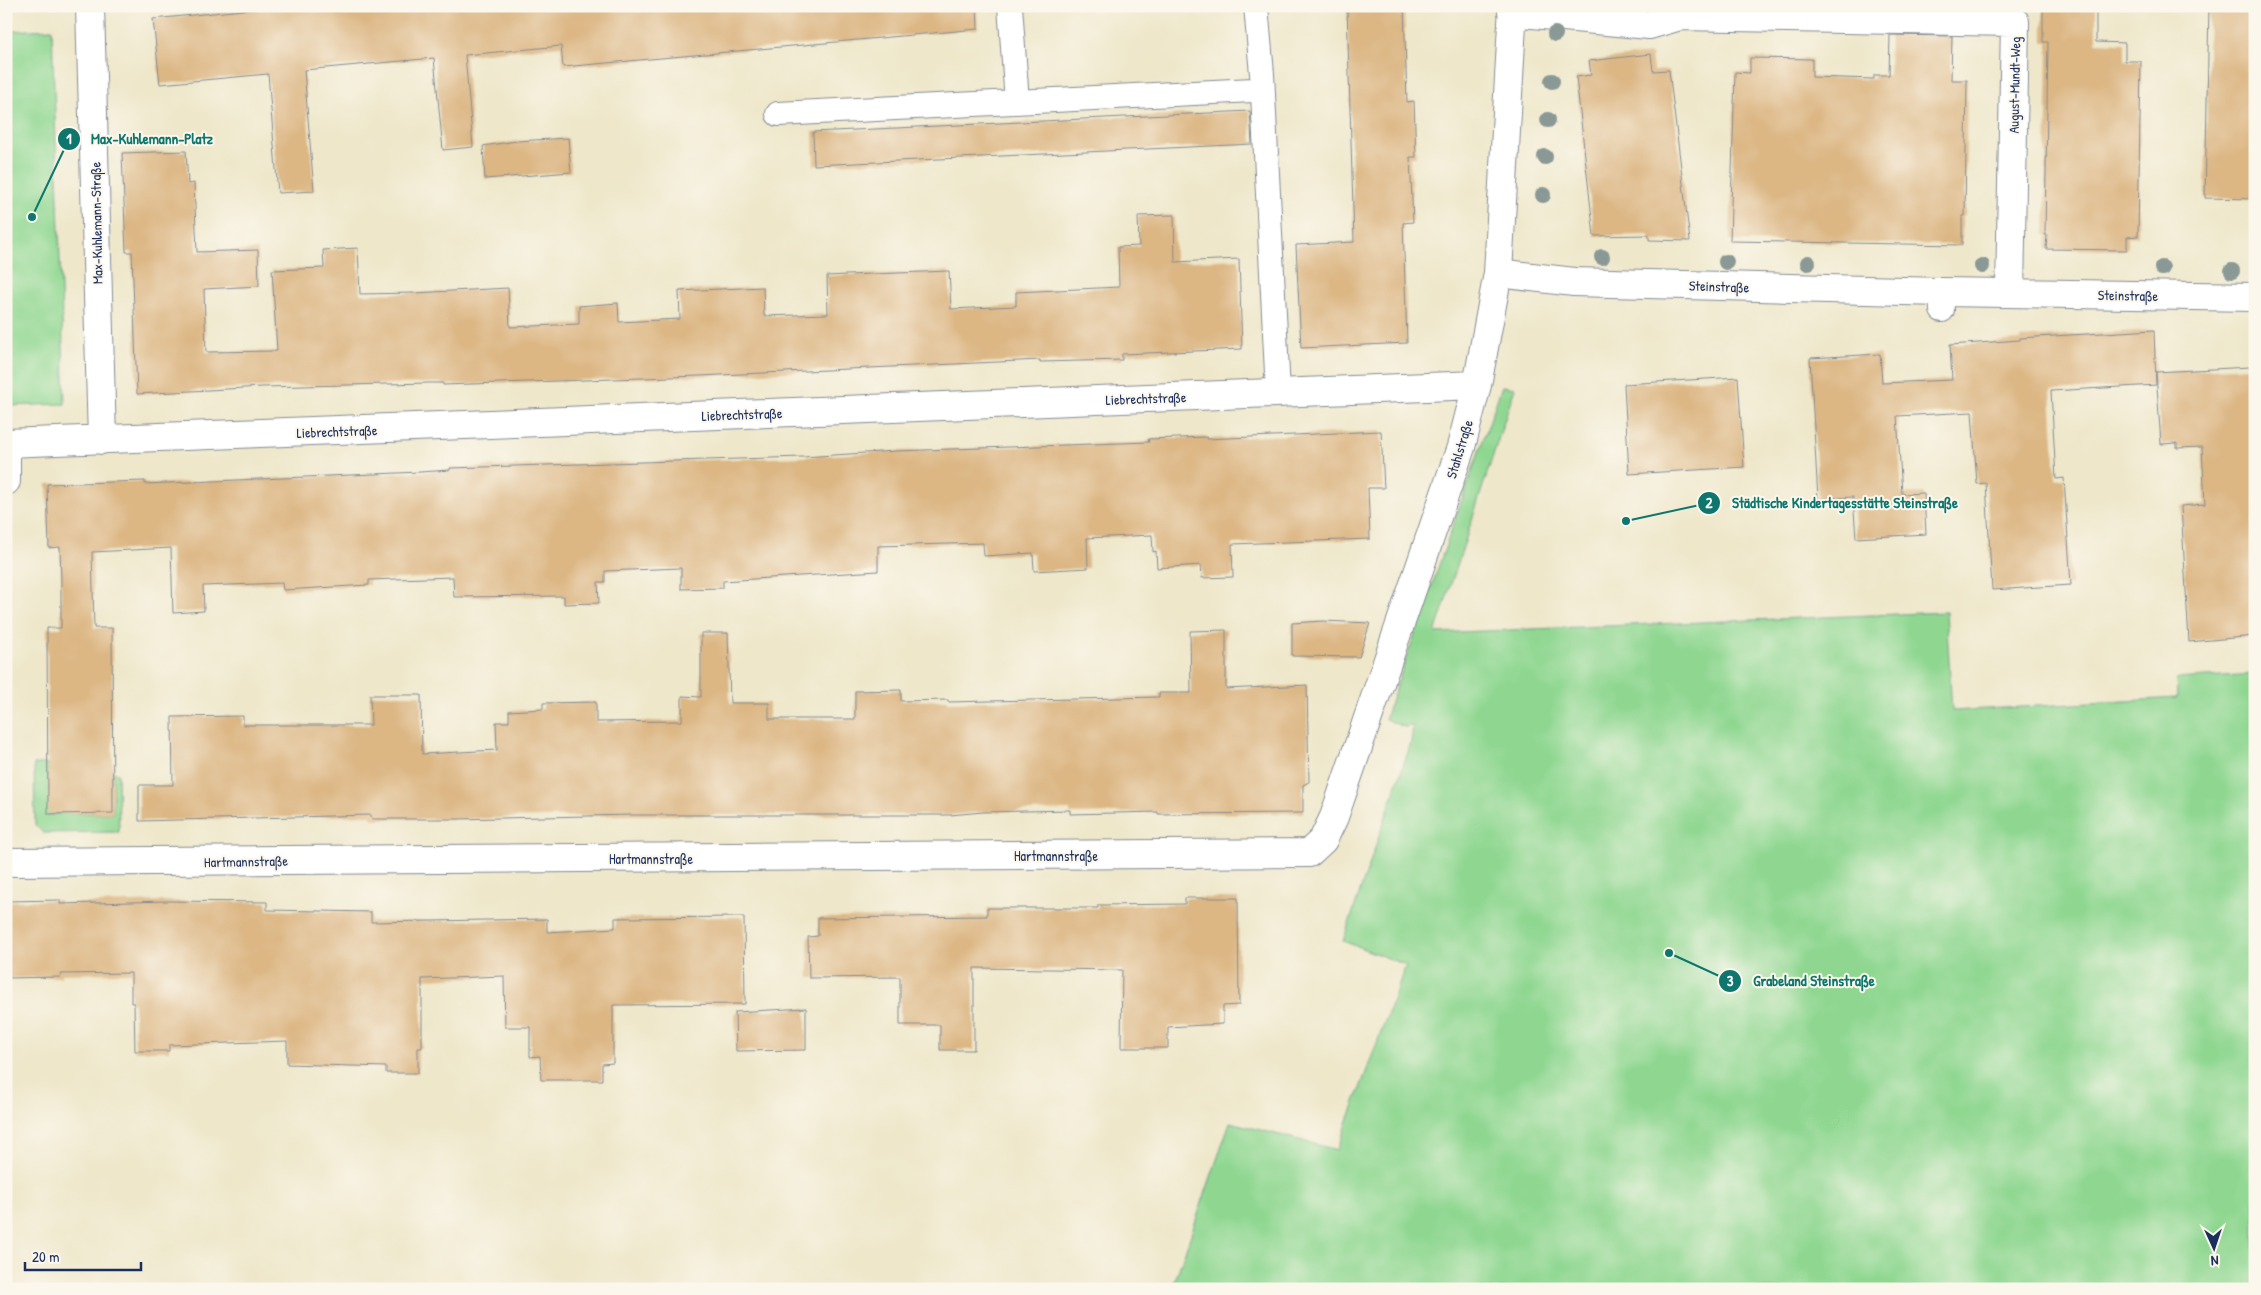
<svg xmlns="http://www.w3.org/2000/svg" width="2261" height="1295" viewBox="0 0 2261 1295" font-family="'Patrick Hand',sans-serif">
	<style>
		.green { fill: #8fd791; stroke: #558378 }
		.building { fill: #dcb683 }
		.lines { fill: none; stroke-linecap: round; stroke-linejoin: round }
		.lane-casing { stroke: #848b94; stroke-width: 26 }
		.street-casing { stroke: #848b94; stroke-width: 30 }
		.lane { stroke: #fff; stroke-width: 24 }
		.street { stroke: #fff; stroke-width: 28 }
		.tree { fill: #8a9996 }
		.labels { text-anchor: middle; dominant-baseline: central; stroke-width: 4; stroke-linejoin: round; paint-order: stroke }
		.street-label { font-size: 14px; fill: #1b2f5e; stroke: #fbf7ec }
		.leader { fill: none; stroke: #0f766e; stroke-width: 2 }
		.callout-dot { fill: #0f766e; stroke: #fbf7ec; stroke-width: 2 }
		.mark-label { font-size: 15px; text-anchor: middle; font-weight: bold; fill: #fff }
		.callout-label { font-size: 15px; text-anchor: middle; font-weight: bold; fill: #0f766e; stroke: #fbf7ec; stroke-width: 4; stroke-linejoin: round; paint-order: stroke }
	</style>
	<rect width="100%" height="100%" fill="#fbf7ec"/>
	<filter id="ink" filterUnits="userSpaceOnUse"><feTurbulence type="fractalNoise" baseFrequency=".02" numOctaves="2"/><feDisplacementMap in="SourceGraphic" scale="10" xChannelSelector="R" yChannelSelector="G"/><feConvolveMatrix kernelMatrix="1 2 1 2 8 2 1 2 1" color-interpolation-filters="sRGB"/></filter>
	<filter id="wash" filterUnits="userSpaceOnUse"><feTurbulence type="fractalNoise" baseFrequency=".0096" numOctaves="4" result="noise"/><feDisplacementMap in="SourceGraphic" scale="20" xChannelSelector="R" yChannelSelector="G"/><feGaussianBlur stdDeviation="1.12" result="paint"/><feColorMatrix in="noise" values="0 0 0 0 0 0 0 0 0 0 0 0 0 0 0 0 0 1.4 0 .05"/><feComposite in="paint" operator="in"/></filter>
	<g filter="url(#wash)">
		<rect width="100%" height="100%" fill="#eee7ca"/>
		<path class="green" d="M 52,29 L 65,404 L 6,406 L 6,31 Z
			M 1502,386 L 1515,388 L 1435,633 L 1946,612 L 1952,711 L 2177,698 L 2176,679 L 2255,674 L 2255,1289 L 1172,1289 L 1230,1122 L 1337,1150 L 1406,965 L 1343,941 L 1411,743 L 1413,726 L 1404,727 L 1385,719 Z
			M 34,764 L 48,764 L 49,814 L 113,813 L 113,772 L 118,773 L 119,832 L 43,833 L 35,825 Z"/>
		<g id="blocks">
			<path class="building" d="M 283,6 L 977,6 L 978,29 L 563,67 L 561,46 L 465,55 L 473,147 L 443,150 L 434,58 L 304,70 L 314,191 L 278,193 L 268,74 L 160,84 L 153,19 Z
				M 1404,6 L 1407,102 L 1414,101 L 1416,157 L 1410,157 L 1413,222 L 1403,223 L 1407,343 L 1301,348 L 1296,245 L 1354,242 L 1347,7 Z
				M 2043,6 L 2096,6 L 2096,42 L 2125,43 L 2125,61 L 2141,61 L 2138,236 L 2127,237 L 2127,250 L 2046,249 L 2047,235 L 2045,235 L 2048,42 L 2043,42 Z
				M 2209,6 L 2255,6 L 2255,199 L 2205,198 Z
				M 1890,35 L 1952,36 L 1951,80 L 1967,80 L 1965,216 L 1962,216 L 1962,245 L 1730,241 L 1735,72 L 1750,73 L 1750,58 L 1812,59 L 1812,77 L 1874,79 L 1874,75 L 1889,75 Z
				M 1651,54 L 1653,71 L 1669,70 L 1690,241 L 1649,240 L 1649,235 L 1594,236 L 1576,77 L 1591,75 L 1589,61 Z
				M 1250,111 L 1252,144 L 814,165 L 813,132 Z
				M 568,138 L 571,172 L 485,179 L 483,146 L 517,141 Z
				M 186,151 L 188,184 L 194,183 L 197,252 L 258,250 L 259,286 L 204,289 L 206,352 L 277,351 L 272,270 L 324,268 L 323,250 L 358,248 L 360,294 L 414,293 L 508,288 L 510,327 L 579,324 L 579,306 L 618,303 L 619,322 L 680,319 L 679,291 L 763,287 L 764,316 L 828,314 L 827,276 L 846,275 L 949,271 L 951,309 L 1016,306 L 1016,292 L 1119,287 L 1118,247 L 1139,246 L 1138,216 L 1174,215 L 1175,262 L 1239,259 L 1242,349 L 1122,354 L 1122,360 L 1040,362 L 1040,360 L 699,376 L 443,385 L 443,383 L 429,383 L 262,387 L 137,394 L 132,252 L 126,252 L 122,153 Z
				M 2154,330 L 2156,385 L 2051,391 L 2056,479 L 2064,478 L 2071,585 L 1992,590 L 1986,483 L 1977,484 L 1972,412 L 1897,416 L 1902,494 L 1924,493 L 1926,534 L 1856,538 L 1853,497 L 1818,499 L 1810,358 L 1880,354 L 1882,383 L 1952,380 L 1950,345 L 2020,340 L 2020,338 Z
				M 2250,367 L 2250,370 L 2255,370 L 2255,405 L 2252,406 L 2255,447 L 2255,636 L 2189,642 L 2181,506 L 2205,504 L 2202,447 L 2177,448 L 2177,443 L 2161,444 L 2156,372 Z
				M 1738,377 L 1744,467 L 1629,474 L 1624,384 Z
				M 1381,431 L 1384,488 L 1368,488 L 1370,539 L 1232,544 L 1233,577 L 1202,578 L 1201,565 L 1157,568 L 1156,551 L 1153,552 L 1152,535 L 1087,538 L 1088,568 L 1034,571 L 1033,553 L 984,556 L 983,543 L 878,546 L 878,571 L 723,581 L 723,588 L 681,589 L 681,568 L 605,571 L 605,582 L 598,582 L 599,603 L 564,604 L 564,596 L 454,597 L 453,577 L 369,580 L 369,585 L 283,590 L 282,583 L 203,586 L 204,611 L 173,613 L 171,548 L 92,552 L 94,628 L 112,628 L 113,813 L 48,814 L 47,628 L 61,628 L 61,579 L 60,547 L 49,548 L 47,484 L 145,481 L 145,484 L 420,472 L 450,470 L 450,468 L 803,457 L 896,451 L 1149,442 L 1148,439 L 1207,437 L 1207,439 Z
				M 1323,621 L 1370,623 L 1359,657 L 1292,656 L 1292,623 Z
				M 1226,630 L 1226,689 L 1307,685 L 1309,782 L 1303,785 L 1303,813 L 1158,814 L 1158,812 L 1070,814 L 1070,810 L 983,812 L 950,815 L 631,815 L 457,819 L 372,819 L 371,815 L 139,821 L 139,785 L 173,785 L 172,717 L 243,716 L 243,725 L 371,725 L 370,695 L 421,695 L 422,754 L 497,750 L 496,722 L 509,722 L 509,711 L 543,709 L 543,703 L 596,702 L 596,722 L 682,721 L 682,696 L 701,697 L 701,633 L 728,633 L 730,703 L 769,703 L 769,719 L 855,719 L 855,691 L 901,690 L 901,701 L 948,700 L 948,702 L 1159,697 L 1159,693 L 1191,693 L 1190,631 Z
				M 1185,898 L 1238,898 L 1239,1005 L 1223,1006 L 1223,1024 L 1168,1027 L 1168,1048 L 1121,1048 L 1122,970 L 974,968 L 974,1050 L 940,1050 L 940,1025 L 900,1025 L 900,977 L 809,978 L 808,937 L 818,936 L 818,918 L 987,916 L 987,908 L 1098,908 L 1098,905 L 1185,904 Z
				M 60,900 L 60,904 L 166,901 L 267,902 L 267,910 L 371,912 L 371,922 L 547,919 L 547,932 L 615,928 L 615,918 L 744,917 L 745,1004 L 613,1005 L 613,1063 L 602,1064 L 602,1080 L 541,1080 L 540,1056 L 530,1057 L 530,1027 L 505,1027 L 504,976 L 422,979 L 422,1048 L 418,1048 L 418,1073 L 386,1073 L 386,1067 L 287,1064 L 287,1041 L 169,1045 L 169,1051 L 135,1051 L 134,1003 L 131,1003 L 131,973 L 61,974 L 61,977 L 6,978 L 6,901 Z
				M 806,1008 L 806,1050 L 736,1051 L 735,1012 Z"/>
		</g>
	</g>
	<g filter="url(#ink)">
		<use href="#blocks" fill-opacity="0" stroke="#848b94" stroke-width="1"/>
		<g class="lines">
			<g class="lane-casing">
				<path id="lane" d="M 1010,6 L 1017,102
					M 1256,6 L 1262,74 L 1278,393
					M 778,114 L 1253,90
					M 1941,292 L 1942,310"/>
			</g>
			<g class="street-casing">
				<path id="street" d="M 90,6 L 102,440
					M 1512,12 L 1649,25 L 1680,16 L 2015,22 L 2010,293
					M 1498,273 L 1574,282 L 1941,292 L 2255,297
					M 6,481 L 6,443 L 1477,385
					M 6,862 L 1309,853 L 1323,840 L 1334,817 L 1461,447 L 1477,385 L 1498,273 L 1513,6"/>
			</g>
			<use href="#lane" class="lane"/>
			<use href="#street" class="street"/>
		</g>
		<g class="tree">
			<circle cx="1555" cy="34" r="8"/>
			<circle cx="1552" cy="81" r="8"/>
			<circle cx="1548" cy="120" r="8"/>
			<circle cx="1545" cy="157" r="8"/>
			<circle cx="1543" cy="195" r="8"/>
			<circle cx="1602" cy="257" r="8"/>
			<circle cx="1726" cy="262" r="8"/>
			<circle cx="1808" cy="263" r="8"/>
			<circle cx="1982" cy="266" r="8"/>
			<circle cx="2162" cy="268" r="8"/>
			<circle cx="2232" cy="271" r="8"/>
		</g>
	</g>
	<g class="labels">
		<g class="street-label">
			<text transform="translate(2014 85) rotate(-89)">August-Mundt-Weg</text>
			<text transform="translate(96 223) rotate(-91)">Max-Kuhlemann-Straße</text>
			<text transform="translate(1719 286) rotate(2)">Steinstraße</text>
			<text transform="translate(2128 295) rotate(1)">Steinstraße</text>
			<text transform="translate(1146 398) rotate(-2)">Liebrechtstraße</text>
			<text transform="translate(742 414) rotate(-2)">Liebrechtstraße</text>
			<text transform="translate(337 431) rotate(-2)">Liebrechtstraße</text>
			<text transform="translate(1459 449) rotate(-73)">Stahlstraße</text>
			<text x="1056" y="855">Hartmannstraße</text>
			<text x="651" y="858">Hartmannstraße</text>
			<text transform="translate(246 861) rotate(-1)">Hartmannstraße</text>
		</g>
	</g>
	<path class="leader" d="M32 217L69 139M1626 521L1709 503M1669 953L1730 981"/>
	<g class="callout-dot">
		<circle cx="32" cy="217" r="5"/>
		<circle cx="1626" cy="521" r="5"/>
		<circle cx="1669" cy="953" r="5"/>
		<circle cx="69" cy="139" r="12"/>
		<circle cx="1709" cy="503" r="12"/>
		<circle cx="1730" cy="981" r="12"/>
	</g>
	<g class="mark-label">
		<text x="69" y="144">1</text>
		<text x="1709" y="508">2</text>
		<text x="1730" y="986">3</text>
	</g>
	<g class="callout-label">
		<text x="152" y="144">Max-Kuhlemann-Platz</text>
		<text x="1845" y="508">Städtische Kindertagesstätte Steinstraße</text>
		<text x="1814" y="986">Grabeland Steinstraße</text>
	</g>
	<rect width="2261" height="1295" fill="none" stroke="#fbf7ec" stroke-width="25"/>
	<g transform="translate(2214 1248) rotate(177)" stroke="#fbf7ec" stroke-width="4" paint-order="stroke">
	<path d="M0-4L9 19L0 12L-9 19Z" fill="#1b2f5e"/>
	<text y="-8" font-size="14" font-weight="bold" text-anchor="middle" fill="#1b2f5e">N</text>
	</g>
	<path d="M25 1262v8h116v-8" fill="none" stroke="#1b2f5e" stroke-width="2.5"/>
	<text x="32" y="1262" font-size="15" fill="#1b2f5e" stroke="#fbf7ec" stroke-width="4" paint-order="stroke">20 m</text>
</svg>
